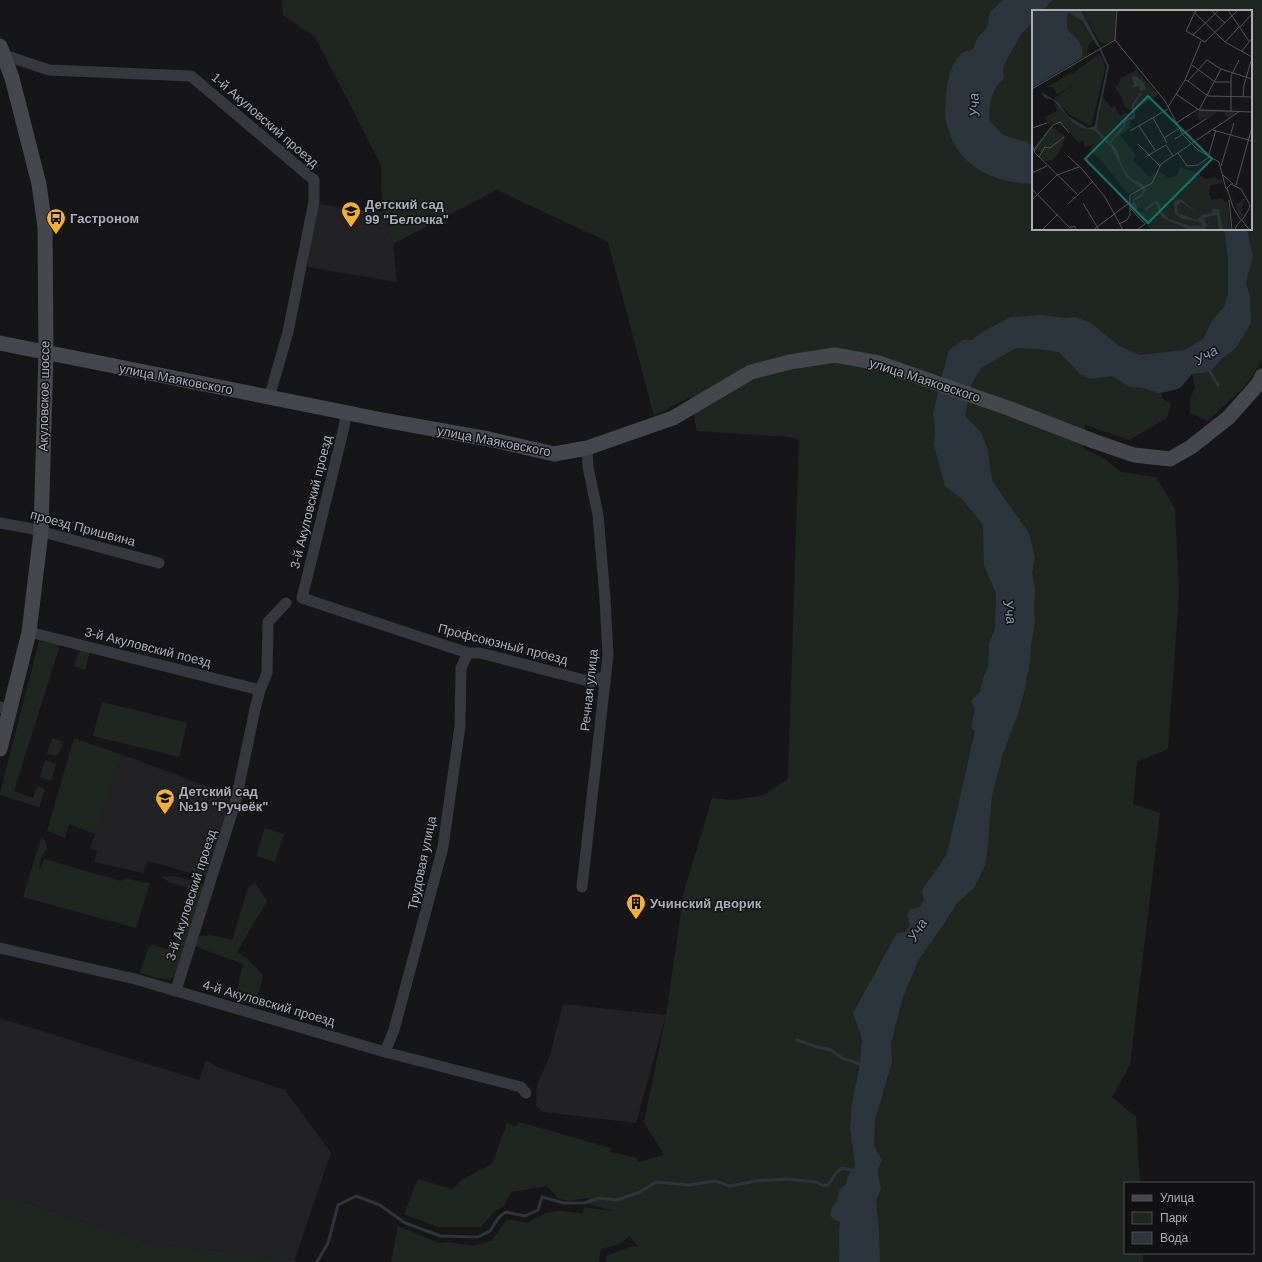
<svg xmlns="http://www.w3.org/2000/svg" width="1262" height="1262" viewBox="0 0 1262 1262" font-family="Arial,sans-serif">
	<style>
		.built { fill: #222225 }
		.green { fill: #1e261f }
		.water { fill: #2c353c }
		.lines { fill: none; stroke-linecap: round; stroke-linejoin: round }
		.stream { stroke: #2c353c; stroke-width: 3 }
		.street { stroke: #37383d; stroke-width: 11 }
		.secondary { stroke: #45474d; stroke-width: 15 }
		.labels { text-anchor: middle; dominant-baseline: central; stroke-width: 3; stroke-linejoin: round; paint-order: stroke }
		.street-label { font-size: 13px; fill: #a8adb8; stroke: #111113 }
		.poi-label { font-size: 13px; font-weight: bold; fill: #a8adb8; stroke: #111113; text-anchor: start }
		.water-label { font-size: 14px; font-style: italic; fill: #7f9bb3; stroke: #111113 }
		.inset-river { fill: none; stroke: #2c353c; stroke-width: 2 }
		.inset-road { fill: none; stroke: #505258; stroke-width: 1 }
		.view { fill: #0f766e; fill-opacity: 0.15; stroke: #0f766e; stroke-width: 2 }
		.inset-edge { fill: none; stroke: #a8adb8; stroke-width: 2 }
	</style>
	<rect width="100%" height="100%" fill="#161618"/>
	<path class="built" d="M 317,204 L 382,212 L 393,244 L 397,282 L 307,267 Z
		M 123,755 L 233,796 L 208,878 L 148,861 L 143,873 L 94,862 L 97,851 L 90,848 Z
		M 563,1004 L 666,1015 L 636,1123 L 543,1112 L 536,1106 L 537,1085 L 550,1055 Z
		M 0,1018 L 199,1080 L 206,1060 L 220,1068 L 285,1090 L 331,1153 L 302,1238 L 295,1260 L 148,1243 L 0,1194 Z"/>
	<path class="green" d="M 282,0 L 1262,0 L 1262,358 L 1251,378 L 1243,388 L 1208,421 L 1190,413 L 1190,399 L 1195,387 L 1192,374 L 1210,372 L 1222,359 L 1236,348 L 1250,296 L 1246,283 L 1253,256 L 1247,229 L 1251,229 L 1251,11 L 1033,11 L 1033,229 L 1224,229 L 1228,260 L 1228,293 L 1224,308 L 1211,322 L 1203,339 L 1184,350 L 1157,354 L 1162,398 L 1171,404 L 1167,418 L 1129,440 L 1085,425 L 1083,448 L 1105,459 L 1121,472 L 1156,477 L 1175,509 L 1179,593 L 1168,749 L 1137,762 L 1133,804 L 1160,813 L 1130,1065 L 1112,1097 L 1136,1117 L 1140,1183 L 1125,1183 L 1125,1253 L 1143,1253 L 1143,1262 L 606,1262 L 606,1256 L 629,1247 L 638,1246 L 629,1236 L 621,1243 L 601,1249 L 599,1262 L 391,1262 L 398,1226 L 439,1243 L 449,1242 L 475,1246 L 492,1240 L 507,1219 L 527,1223 C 551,1209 555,1209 583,1214 L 584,1207 L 613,1211 L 584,1203 L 589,1198 L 568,1201 L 559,1199 L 547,1186 L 511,1192 L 504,1206 L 493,1213 L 481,1227 L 438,1227 L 404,1214 L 418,1179 L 452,1189 L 463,1179 L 492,1164 L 507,1123 L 516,1127 L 519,1122 L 611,1148 L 610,1152 L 637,1158 L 638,1162 L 664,1155 L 644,1122 L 666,1015 L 684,892 L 712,798 L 732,800 L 764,795 L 788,779 L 799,439 L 787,437 L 697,431 L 690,397 L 654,416 L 608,242 L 497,190 L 393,244 L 382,212 L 381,165 L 315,37 L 283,15 Z
		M 39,641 L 60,645 L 14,791 L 33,798 L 37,786 L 45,789 L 39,807 L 0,795 L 0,793 Z
		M 74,646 L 90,651 L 85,670 L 74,666 L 79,651 L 74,650 Z
		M 102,702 L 187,723 L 179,757 L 93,736 Z
		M 52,738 L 63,742 L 58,756 L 47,754 Z
		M 74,738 L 123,755 L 95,834 L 69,824 L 65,838 L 47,831 Z
		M 45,760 L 56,764 L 51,781 L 40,777 Z
		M 265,828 L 284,834 L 275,862 L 256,856 Z
		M 41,838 L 45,840 L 47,849 C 42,855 39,863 40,870 L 44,859 L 121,881 L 126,878 L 141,882 L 150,883 L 136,928 L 23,897 Z
		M 175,876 L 206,885 L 179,972 L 170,980 L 157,978 L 140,973 L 148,948 L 153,945 L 170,950 L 174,946 L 190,893 L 188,888 L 169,882 L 162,877 Z
		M 255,883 L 267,901 L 237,952 L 249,960 L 263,975 L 256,1003 L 235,997 L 243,964 L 194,946 L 200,936 L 210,935 L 232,940 L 248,888 Z
		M 0,1194 L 148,1243 L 295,1260 L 296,1262 L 0,1262 Z"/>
	<path class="water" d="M 1003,0 L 1052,0 L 1043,11 L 1033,11 L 1033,22 L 1021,34 L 1004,65 L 1003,71 L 1004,78 C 990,93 990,101 989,120 L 1003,135 L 1026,142 L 1033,146 L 1033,184 C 999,183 965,171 951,137 C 949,131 946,123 945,117 C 945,111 946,104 946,98 C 947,83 950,61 964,52 C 967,50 970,51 973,49 L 978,37 L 987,28 L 990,12 Z
		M 1224,229 L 1247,229 L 1253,256 L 1246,283 L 1250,296 L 1251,323 L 1236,348 L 1222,359 L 1210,372 L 1192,374 L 1180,388 L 1166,392 L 1158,393 L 1144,388 L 1130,387 L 1112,376 L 1090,379 L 1080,374 L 1059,352 L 1038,349 L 1016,348 L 981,368 L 971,385 L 965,416 L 981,432 L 988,450 L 990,469 L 993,482 L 1029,533 L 1035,557 L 1032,573 L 1035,589 L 1034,610 L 1035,622 L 1031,646 L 1030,662 L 1025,688 L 1018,714 L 1003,754 L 992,795 L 987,853 L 985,865 L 974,888 L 957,903 L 944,924 L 919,959 L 903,997 L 891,1043 L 892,1062 L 875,1120 L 874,1145 L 877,1152 L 882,1160 L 878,1169 L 878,1175 L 881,1189 L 876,1200 L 879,1230 L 880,1262 L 839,1262 C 840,1248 838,1236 840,1222 L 834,1220 L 830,1215 L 832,1208 L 837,1200 L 840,1189 L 846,1184 L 848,1176 L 855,1166 L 850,1128 L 852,1103 L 860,1064 L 862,1039 L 853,1013 L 897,933 L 905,932 L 910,926 L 907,914 L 911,909 L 920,907 L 924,900 L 922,890 L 947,854 L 975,731 L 971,727 L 975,709 L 971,701 L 980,691 L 984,676 L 988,666 L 989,643 L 995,629 L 996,594 L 984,565 L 983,526 L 976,516 L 962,499 L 945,486 L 934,445 L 935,428 L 933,414 L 942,375 L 949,350 L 963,340 L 972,340 L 982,332 L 1011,317 L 1042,315 L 1066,318 L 1075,317 L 1091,323 L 1119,346 L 1140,355 L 1184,350 L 1203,339 L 1211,322 L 1224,307 L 1228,293 L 1228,260 Z"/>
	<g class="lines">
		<path class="stream" d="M 1210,372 L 1218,385
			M 797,1040 L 817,1047 L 831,1050 L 842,1058 L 860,1064 L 863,1066
			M 317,1262 L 328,1243 L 338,1205 L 356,1196 L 380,1205 L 405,1223 L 441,1236 L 478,1237 L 490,1231 L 499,1217 L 506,1212 L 525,1216 L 538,1210 L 542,1197 L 564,1203 L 584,1203 L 599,1198 L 617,1200 L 640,1192 L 656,1182 L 689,1185 L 715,1181 L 730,1186 L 756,1181 L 787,1179 L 816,1182 L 822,1185 L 828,1185 L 836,1173 L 842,1168 L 855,1171"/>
		<path class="street" d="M 4,55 L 49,70 L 191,76 L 314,180 L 314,201 L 288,332 L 269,398
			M 346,413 L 344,427 L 302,598 L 468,653 L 480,653 L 592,682 L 605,676
			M 0,523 L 28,528 L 159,563
			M 29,632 L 260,690
			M 0,707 L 10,710
			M 582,887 L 608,655 L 605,598 L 598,515 L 588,467 L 587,448
			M 0,948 L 135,979 L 385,1052 L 521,1087 L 526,1093
			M 176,990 L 236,800 L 255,709 L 260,690 L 267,673 L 268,622 L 286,603
			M 385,1052 L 394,1030 L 443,847 L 460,726 L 461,668 L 468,653"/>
		<path class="secondary" d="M 0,46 L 12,78 L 39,184 L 45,227 L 46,353 L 41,532 L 29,632 L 0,749
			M 0,343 L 383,420 L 489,439 L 554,454 L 587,448 L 673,418 L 751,372 L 790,362 L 835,355 L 879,363 L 1008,408 L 1096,442 L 1134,455 L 1170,459 L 1191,447 L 1229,417 L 1259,383 L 1262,376"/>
	</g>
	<defs>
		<g id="school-pin" transform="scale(1)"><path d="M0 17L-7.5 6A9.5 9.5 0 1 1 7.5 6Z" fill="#f2b134" stroke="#111113"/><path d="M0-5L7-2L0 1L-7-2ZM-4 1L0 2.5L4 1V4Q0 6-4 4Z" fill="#111"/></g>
		<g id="bus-pin" transform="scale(1)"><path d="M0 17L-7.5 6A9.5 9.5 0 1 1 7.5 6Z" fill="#f2b134" stroke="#111113"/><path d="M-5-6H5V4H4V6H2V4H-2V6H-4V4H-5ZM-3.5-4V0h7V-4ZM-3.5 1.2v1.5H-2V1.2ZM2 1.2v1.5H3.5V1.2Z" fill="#111"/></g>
		<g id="building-pin" transform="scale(1)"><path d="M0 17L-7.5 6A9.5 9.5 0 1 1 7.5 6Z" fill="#f2b134" stroke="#111113"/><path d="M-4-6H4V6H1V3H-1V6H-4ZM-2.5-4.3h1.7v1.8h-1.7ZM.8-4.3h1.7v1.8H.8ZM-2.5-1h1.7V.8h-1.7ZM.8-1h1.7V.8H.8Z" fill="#111"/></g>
	</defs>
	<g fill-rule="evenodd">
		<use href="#school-pin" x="351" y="211"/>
		<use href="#bus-pin" x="56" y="218"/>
		<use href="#school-pin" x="165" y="798"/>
		<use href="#building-pin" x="636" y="903"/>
	</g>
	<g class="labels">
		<g class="street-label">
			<text transform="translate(265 120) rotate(41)">1-й Акуловский проезд</text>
			<text transform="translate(176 379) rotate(11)">улица Маяковского</text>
			<text transform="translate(925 380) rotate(18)">улица Маяковского</text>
			<text transform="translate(44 396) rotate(-89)">Акуловское шоссе</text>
			<text transform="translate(494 441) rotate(11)">улица Маяковского</text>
			<text transform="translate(311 502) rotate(-76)">3-й Акуловский проезд</text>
			<text transform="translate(83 528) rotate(15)">проезд Пришвина</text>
			<text transform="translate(503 644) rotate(14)">Профсоюзный проезд</text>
			<text transform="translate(148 647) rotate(14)">3-й Акуловский поезд</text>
			<text transform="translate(589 690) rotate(-84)">Речная улица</text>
			<text transform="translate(422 863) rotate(-78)">Трудовая улица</text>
			<text transform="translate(191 895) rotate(-72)">3-й Акуловский проезд</text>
			<text transform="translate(269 1003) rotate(16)">4-й Акуловский проезд</text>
		</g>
		<g class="poi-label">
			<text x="365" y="204">Детский сад<tspan x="365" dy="15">99 "Белочка"</tspan></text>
			<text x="70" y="218">Гастроном</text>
			<text x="179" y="791">Детский сад<tspan x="179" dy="15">№19 "Ручеёк"</tspan></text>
			<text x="650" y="903">Учинский дворик</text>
		</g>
		<g class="water-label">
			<text transform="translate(974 105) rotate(-93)">Уча</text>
			<text transform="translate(1206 355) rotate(-31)">Уча</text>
			<text transform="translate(1010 612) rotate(80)">Уча</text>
			<text transform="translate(917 930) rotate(-58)">Уча</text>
		</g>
	</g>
	<g transform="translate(1032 10)">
		<rect width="220" height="220" fill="#161618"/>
		<path d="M 49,0 L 84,0 L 84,29 L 74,34 L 68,32 ZM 37,3 L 49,11 L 61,30 L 56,36 L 55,46 L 49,49 L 50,38 L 35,19 L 35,5 ZM 67,44 L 72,51 L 73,59 L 59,116 L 38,105 L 22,88 L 42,75 L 25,84 L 21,77 L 14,77 L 39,63 L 45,73 L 40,64 ZM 104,60 L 126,85 L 101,101 L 93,97 L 89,86 L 80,73 L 85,77 L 89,68 ZM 72,81 L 71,87 L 79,98 L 83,97 L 88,105 L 95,102 L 98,108 L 93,111 L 89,118 L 98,109 L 98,118 L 88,125 L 104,145 L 101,150 L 117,167 L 126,161 L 137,168 L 145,165 L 148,157 L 165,163 L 173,169 L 182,167 L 187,170 L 189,167 L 191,173 L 179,175 L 177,183 L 179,190 L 190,188 L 193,192 L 196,192 L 199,220 L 119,220 L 109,207 L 99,199 L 99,188 L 100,194 L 107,202 L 114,200 L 103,196 L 104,190 L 100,187 L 103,181 L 95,183 L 69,150 L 57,141 L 62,134 L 53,138 L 51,130 L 48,131 L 48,134 L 28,112 L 16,114 L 13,107 L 25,101 L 22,92 L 41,113 L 51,118 L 62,120 L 65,117 ZM 172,94 L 170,99 L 198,100 L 204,103 L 196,108 L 191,102 L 185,102 L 174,110 L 170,106 L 169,112 L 165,105 ZM 19,116 L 34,127 L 26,144 L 20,150 L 12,151 L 8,147 L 10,144 L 6,140 L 3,141 L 2,137 ZM 198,182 L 204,194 L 209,192 L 209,189 L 214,189 L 211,194 L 217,197 L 211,195 L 209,202 L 212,205 L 209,208 Z" fill="#1e261f"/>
		<path d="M 0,0 L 49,0 L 69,38 L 65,36 L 50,11 L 37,3 L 35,5 L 35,19 L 46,30 L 50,38 L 50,48 L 0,78 ZM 104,66 L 112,73 L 114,79 L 109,81 L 107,76 L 99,78 L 102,74 L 100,67 ZM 9,82 L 26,92 L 36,106 L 56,118 L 63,116 L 66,97 L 68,97 L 65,119 L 86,141 L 89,154 L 98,168 L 110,174 L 114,179 L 111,186 L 102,191 L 106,199 L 111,200 L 124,190 L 128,194 L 130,202 L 137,209 L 158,216 L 171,216 L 168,212 L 148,208 L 143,203 L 142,191 L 149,189 L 165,203 L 149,192 L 145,195 L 146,203 L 165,210 L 170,205 L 180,203 L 181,199 L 187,199 L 191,220 L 187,220 L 185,205 L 171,208 L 175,215 L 173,220 L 158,220 L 130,208 L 124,193 L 115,200 L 104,199 L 100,196 L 101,189 L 111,183 L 111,179 L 95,168 L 79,137 L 62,120 L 50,118 L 41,113 L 21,90 L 13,88 Z" fill="#2c353c"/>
		<path class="inset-river" d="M 67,100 L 76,56 L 68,39M 77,134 L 92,116 L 93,111 L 102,107 L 101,95 L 109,83"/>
		<path class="inset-road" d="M 164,0 L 154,21 L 173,32 L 206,0M 179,0 L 193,13M 196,0 L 217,31M 163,3 L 193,32 L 220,47M 208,17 L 220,4M 161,25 L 187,0M 83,30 L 133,91 L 151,125 L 166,140 L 187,152 L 194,179M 83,30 L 85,0M 193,32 L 207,17M 210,41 L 220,28M 160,55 L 183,72 L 199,72M 153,70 L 156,71 L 175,50 L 189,59 L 220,69M 156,71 L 176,86 L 220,87M 0,79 L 83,30M 144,84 L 167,100 L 220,102M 211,87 L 212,75 L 219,51M 136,97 L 153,70 L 169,31M 167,100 L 189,59M 199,101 L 199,66 L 207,50M 121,108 L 135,133M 143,114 L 166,99M 107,116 L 123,140M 0,118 L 15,113M 181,120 L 220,131M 98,121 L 136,99M 132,128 L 146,119M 143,129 L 174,109M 106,134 L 128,156M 0,135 L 3,143 L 45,184M 2,140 L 21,115 L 28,112 L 37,123M 146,143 L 155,156 L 166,155 L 177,147M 36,146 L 50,159 L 73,187 L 91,220M 115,146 L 134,135 L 141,146M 7,147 L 13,137 L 18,138 L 32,127M 176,147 L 184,120M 189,156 L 202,113M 0,163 L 15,156M 191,165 L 201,174M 204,175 L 220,117M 0,179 L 38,218 L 42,216 L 45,220M 0,190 L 25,165 L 47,157M 197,190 L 200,220M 51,193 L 67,220M 36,194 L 60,172M 99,199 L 113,214 L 105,220M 87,214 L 95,210 L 98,205 L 98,185 L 120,173 L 129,154 L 208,101M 10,220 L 26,204M 61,220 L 97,193M 203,220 L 204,217 L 206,214 L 212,207 L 217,199 L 218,195 L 209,179 L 199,174 L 195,178 L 201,197 L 207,207 L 213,214 L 213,215 L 218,220"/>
		<path class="view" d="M 116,86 L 180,149 L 116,213 L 53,149 Z"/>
		<rect width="220" height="220" class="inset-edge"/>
	</g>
	<rect x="1124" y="1182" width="130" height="72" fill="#111113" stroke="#4d4f55"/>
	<rect x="1132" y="1195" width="20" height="6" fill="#45474d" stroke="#4d4f55"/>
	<text x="1160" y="1202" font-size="12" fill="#a8adb8">Улица</text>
	<rect x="1132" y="1212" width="20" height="12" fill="#1e261f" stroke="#4d4f55"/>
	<text x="1160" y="1222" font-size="12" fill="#a8adb8">Парк</text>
	<rect x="1132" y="1232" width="20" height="12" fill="#2c353c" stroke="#4d4f55"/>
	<text x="1160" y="1242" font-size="12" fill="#a8adb8">Вода</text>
</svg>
